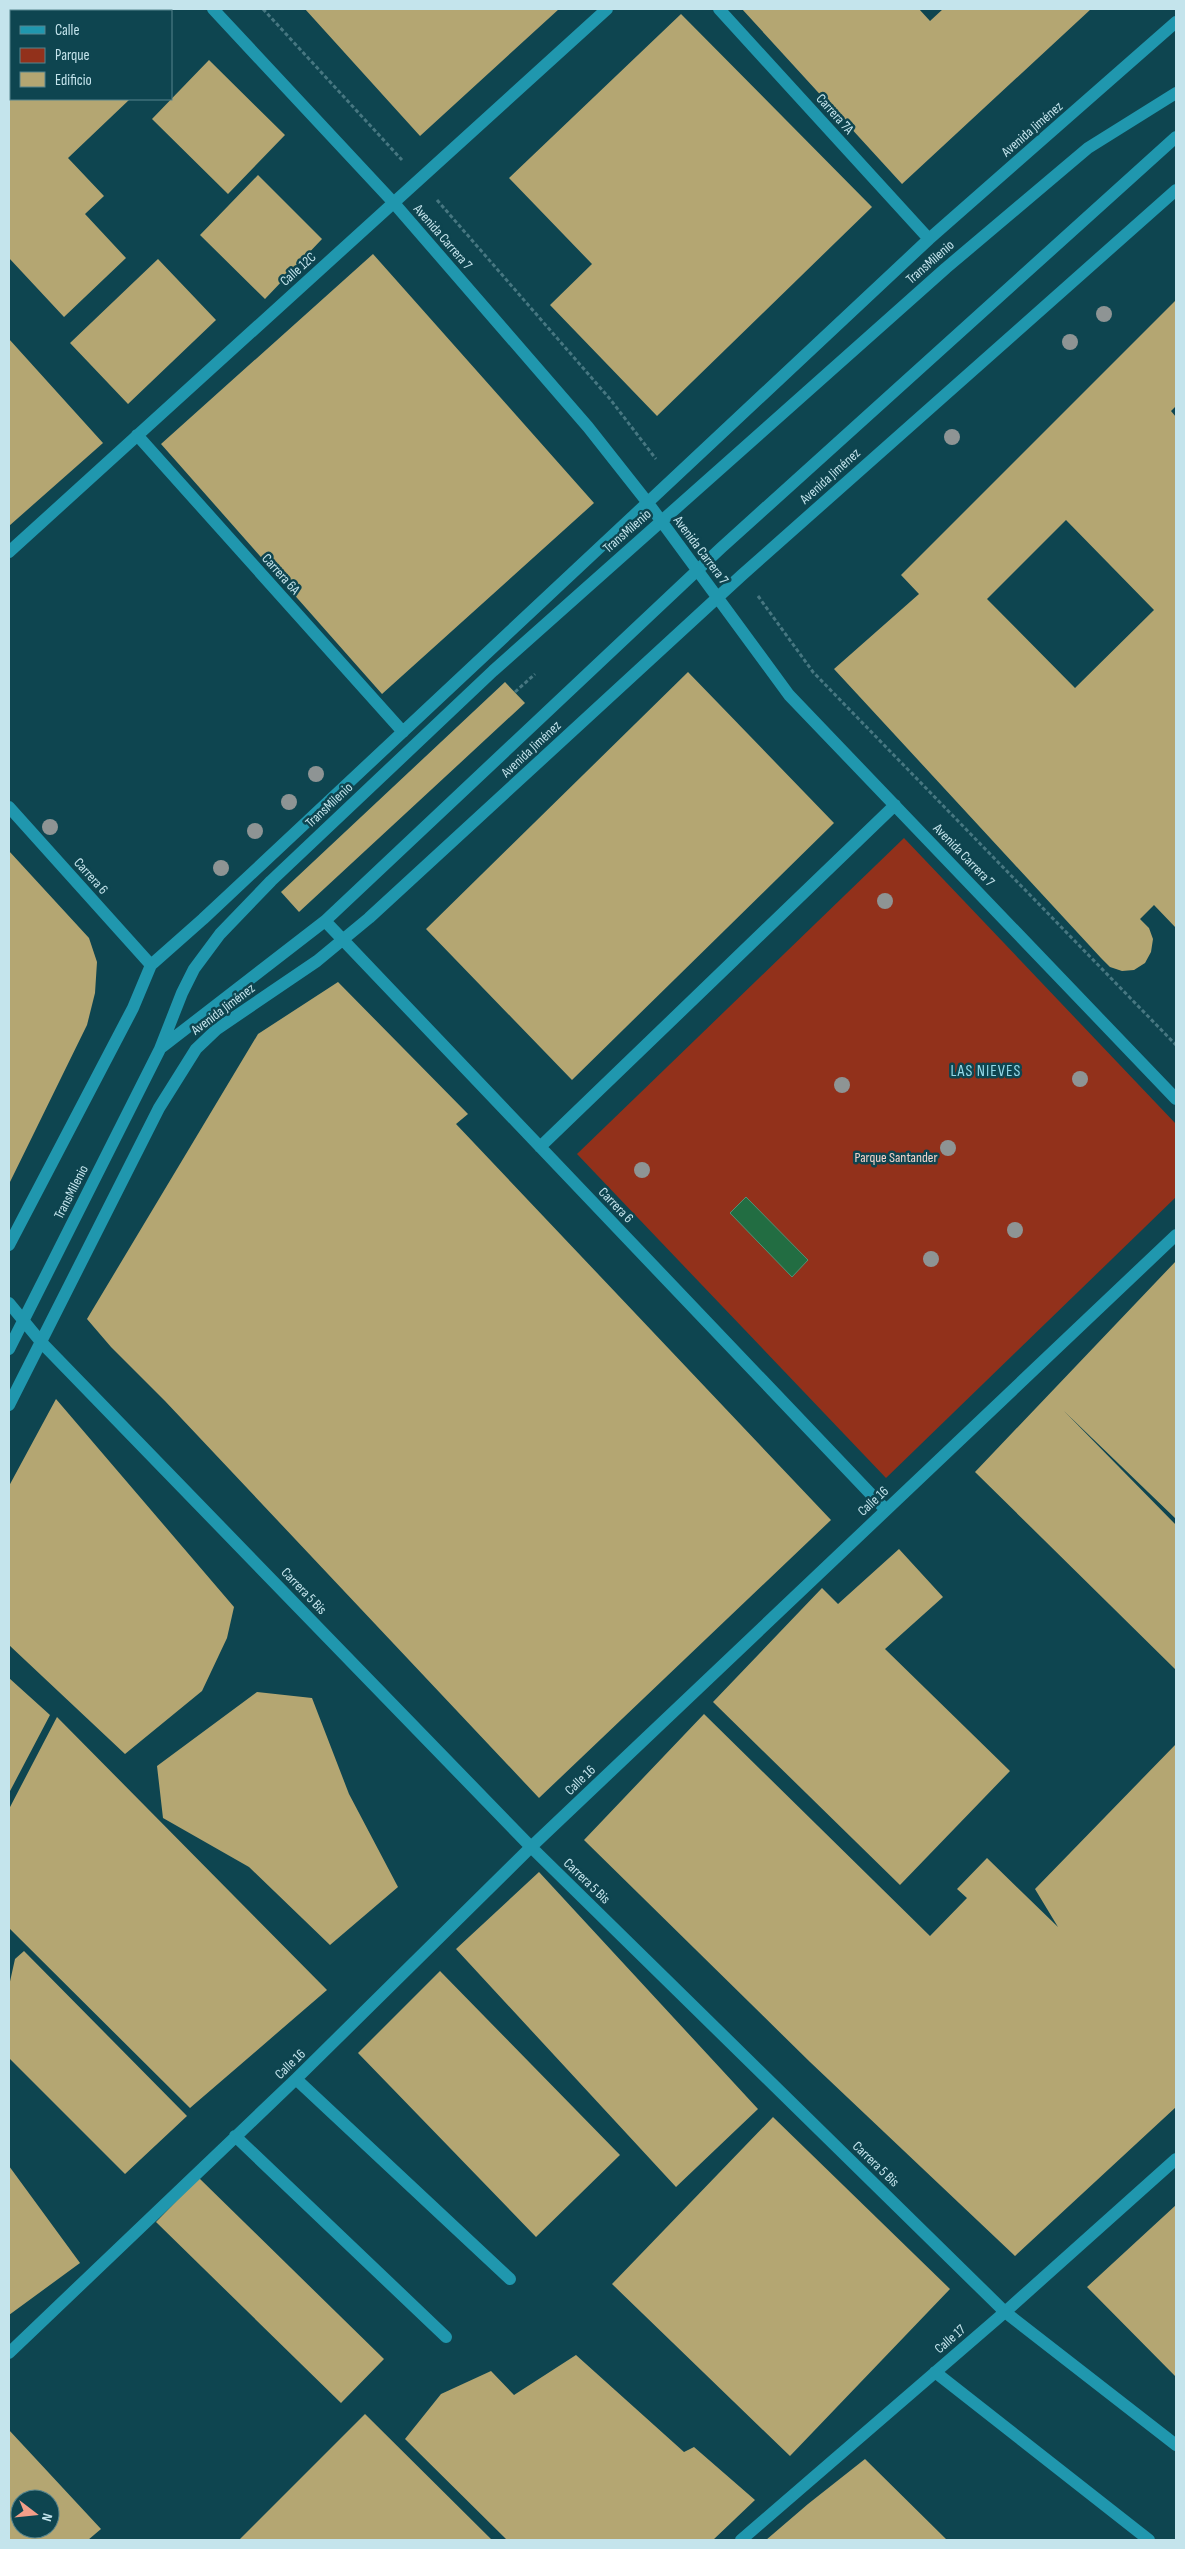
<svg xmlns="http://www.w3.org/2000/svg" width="1185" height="2549" viewBox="0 0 1185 2549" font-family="'Sofia Sans Condensed',sans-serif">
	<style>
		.green { fill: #92311b }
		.water { fill: #226d42; stroke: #539175 }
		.building { fill: #b4a672; fill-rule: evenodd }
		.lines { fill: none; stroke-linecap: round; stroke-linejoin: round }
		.path { stroke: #477781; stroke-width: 3; stroke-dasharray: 4 2.5; stroke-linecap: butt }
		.minor { stroke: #2097ae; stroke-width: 12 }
		.tree { fill: #8e9494 }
		.labels { text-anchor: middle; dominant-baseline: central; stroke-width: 5; stroke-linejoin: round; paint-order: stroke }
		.street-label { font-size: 14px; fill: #c4e4ec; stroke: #0e4550 }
		.park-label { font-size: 14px; fill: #f6d4cb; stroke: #0e4550 }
		.quarter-label { font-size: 16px; letter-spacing: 1px; fill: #95d9e9; stroke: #0e4550 }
	</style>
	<rect width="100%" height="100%" fill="#0e4550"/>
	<path class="green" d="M 904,838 L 1176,1124 L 1176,1197 L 886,1478 L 577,1154 Z"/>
	<path class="water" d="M 746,1197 L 808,1260 L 792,1277 L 730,1213 Z"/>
	<path class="building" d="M 44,9 L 127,9 L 130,11 L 47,11 Z
		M 305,9 L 559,9 L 420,136 Z
		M 742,9 L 919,9 L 930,21 L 943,9 L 1091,9 L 902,184 Z
		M 681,14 L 872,207 L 657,416 L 550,305 L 592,264 L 509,178 Z
		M 209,60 L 285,135 L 228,194 L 152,119 Z
		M 11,91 L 11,99 L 130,99 L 68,158 L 104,196 L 85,214 L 126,258 L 64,317 L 9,258 L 9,93 Z
		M 258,175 L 322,239 L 265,299 L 200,235 Z
		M 373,254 L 594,503 L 382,694 L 161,444 Z
		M 158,259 L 216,320 L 128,404 L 70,343 Z
		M 1176,300 L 1176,406 L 1171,411 L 1176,417 L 1176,928 L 1154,905 L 1140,919 L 1149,928 L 1153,939 L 1151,952 L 1145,963 L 1134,970 L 1122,971 L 1110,967 L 1101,958 L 834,669 L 919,594 L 901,575 ZM 1066,520 L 1154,610 L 1075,688 L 987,599 Z
		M 9,339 L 103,443 L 9,526 Z
		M 688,672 L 834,823 L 572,1080 L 426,929 Z
		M 505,682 L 525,703 L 299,912 L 281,892 Z
		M 9,851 L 89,938 L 97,962 L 95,993 L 87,1025 L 9,1184 Z
		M 338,982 L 468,1114 L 456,1124 L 831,1520 L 539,1798 L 165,1401 L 111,1347 L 87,1319 L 258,1034 Z
		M 1176,1261 L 1176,1519 L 1064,1411 L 1176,1525 L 1176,1670 L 975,1472 Z
		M 56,1399 L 234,1607 L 227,1638 L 202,1691 L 125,1754 L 9,1645 L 9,1486 Z
		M 899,1549 L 943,1597 L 885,1649 L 1010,1771 L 900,1885 L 713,1702 L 822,1588 L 838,1604 Z
		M 9,1678 L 50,1715 L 9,1793 Z
		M 257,1692 L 312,1698 L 349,1794 L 398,1887 L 330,1945 L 249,1867 L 163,1818 L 157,1766 Z
		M 704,1714 L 930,1936 L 967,1898 L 957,1889 L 987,1858 L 1058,1927 L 1035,1889 L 1176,1744 L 1176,2107 L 1015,2256 L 810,2062 L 584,1840 Z
		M 57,1717 L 327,1990 L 190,2108 L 9,1928 L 9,1809 Z
		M 539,1872 L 758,2109 L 676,2187 L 456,1949 Z
		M 24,1951 L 187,2116 L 125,2174 L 9,2058 L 9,1986 L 15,1959 Z
		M 440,1971 L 620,2155 L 536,2237 L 358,2053 Z
		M 773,2117 L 950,2289 L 790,2456 L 612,2284 Z
		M 9,2166 L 80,2263 L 9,2315 Z
		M 199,2178 L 384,2359 L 341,2403 L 156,2222 Z
		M 1176,2205 L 1176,2377 L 1087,2287 Z
		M 576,2355 L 684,2452 L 694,2447 L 755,2500 L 713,2540 L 507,2540 L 405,2439 L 441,2394 L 491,2371 L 514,2395 Z
		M 365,2414 L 492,2540 L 239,2540 Z
		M 9,2430 L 101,2529 L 88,2540 L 9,2540 ZM 20,2499 L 50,2499 L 50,2529 L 20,2529 Z
		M 865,2459 L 947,2540 L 766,2540 L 808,2504 Z"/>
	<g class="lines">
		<path class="path" d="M 263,9 L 402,160
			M 437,200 L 610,399 L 656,459
			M 758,596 L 813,672 L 1176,1045
			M 515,692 L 535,674"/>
		<path class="minor" d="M 213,9 L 393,202 L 588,427 L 648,503 L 789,695 L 1176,1099
			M 719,9 L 929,239
			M 137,435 L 403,732
			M 9,552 L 607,9
			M 9,807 L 151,965
			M 325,921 L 886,1510
			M 162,1047 L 325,921 L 721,548 L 1176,137
			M 540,1147 L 895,805
			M 9,1245 L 133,1008 L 151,965 L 203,919 L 929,239 L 1176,22
			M 9,1303 L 41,1342 L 531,1847 L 1005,2312 L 1176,2445
			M 9,1349 L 160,1049 L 182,993 L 194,969 L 220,934 L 271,881 L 493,671 L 946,268 L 1088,148 L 1176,93
			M 9,1405 L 159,1108 L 196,1049 L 217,1029 L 317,961 L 369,918 L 742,575 L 1176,190
			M 296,2079 L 510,2279
			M 235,2136 L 446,2337
			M 9,2353 L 296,2079 L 531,1847 L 1176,1235
			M 935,2372 L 1149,2540
			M 741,2540 L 1005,2312 L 1176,2159"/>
	</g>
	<g class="tree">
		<circle cx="1104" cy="314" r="8"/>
		<circle cx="1070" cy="342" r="8"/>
		<circle cx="952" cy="437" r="8"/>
		<circle cx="316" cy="774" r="8"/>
		<circle cx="289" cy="802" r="8"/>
		<circle cx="50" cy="827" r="8"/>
		<circle cx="255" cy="831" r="8"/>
		<circle cx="221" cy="868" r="8"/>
		<circle cx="885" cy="901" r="8"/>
		<circle cx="1080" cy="1079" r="8"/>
		<circle cx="842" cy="1085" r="8"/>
		<circle cx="948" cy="1148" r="8"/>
		<circle cx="642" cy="1170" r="8"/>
		<circle cx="1015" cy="1230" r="8"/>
		<circle cx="931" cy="1259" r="8"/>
	</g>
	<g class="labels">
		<g class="street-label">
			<text transform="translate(835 114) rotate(48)">Carrera 7A</text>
			<text transform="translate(1032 129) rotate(-41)">Avenida Jiménez</text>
			<text transform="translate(443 237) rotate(49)">Avenida Carrera 7</text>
			<text transform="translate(930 262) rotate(-41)">TransMilenio</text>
			<text transform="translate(298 269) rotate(-42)">Calle 12C</text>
			<text transform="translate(830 476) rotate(-42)">Avenida Jiménez</text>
			<text transform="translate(627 531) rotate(-41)">TransMilenio</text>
			<text transform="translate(701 550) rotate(53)">Avenida Carrera 7</text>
			<text transform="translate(281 574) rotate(48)">Carrera 6A</text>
			<text transform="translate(531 749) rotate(-43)">Avenida Jiménez</text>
			<text transform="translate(329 805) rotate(-43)">TransMilenio</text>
			<text transform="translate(964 855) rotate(46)">Avenida Carrera 7</text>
			<text transform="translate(91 876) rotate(48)">Carrera 6</text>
			<text transform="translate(223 1009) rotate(-37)">Avenida Jiménez</text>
			<text transform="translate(71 1192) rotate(-63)">TransMilenio</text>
			<text transform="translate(616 1205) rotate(46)">Carrera 6</text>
			<text transform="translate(873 1501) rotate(-43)">Calle 16</text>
			<text transform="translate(304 1591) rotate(46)">Carrera 5 Bis</text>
			<text transform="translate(580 1780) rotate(-44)">Calle 16</text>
			<text transform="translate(587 1881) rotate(44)">Carrera 5 Bis</text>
			<text transform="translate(290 2064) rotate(-44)">Calle 16</text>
			<text transform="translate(876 2164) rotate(44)">Carrera 5 Bis</text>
			<text transform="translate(950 2339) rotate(-41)">Calle 17</text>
		</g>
		<g class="park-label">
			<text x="896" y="1157">Parque Santander</text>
		</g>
		<g class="quarter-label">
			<text x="986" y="1071">LAS NIEVES</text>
		</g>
	</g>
	<rect width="1185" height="2549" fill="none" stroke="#c4e4ec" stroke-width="20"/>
	<rect x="10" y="10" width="162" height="90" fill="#0e4550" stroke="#57858e"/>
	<rect x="20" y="26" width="25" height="8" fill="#2097ae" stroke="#57858e"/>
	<text x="55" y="35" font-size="15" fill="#c4e4ec">Calle</text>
	<rect x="20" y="48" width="25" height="15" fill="#92311b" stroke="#57858e"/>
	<text x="55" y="60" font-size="15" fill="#c4e4ec">Parque</text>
	<rect x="20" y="72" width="25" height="15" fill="#b4a672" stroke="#57858e"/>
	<text x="55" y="85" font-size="15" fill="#c4e4ec">Edificio</text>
	<g transform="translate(35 2514) rotate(106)"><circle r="24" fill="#0e4550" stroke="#57858e"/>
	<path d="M0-4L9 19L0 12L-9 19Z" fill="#f49e89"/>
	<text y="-8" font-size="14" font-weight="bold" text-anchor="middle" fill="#c4e4ec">N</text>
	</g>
</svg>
